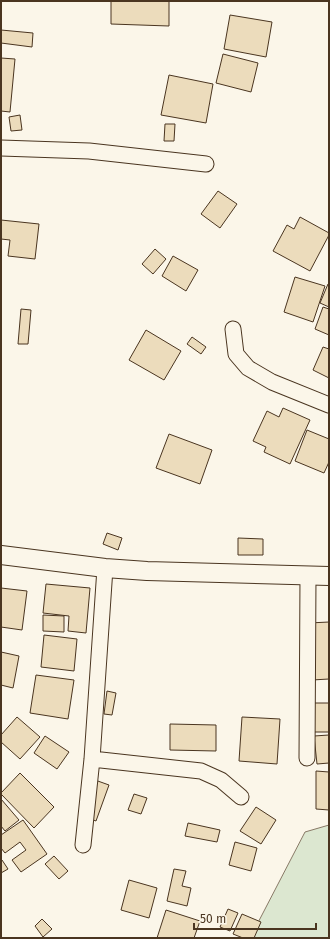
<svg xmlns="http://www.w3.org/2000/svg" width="330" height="939" viewBox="0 0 330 939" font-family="'Fira Sans',sans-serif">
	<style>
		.green { fill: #dce7d0; stroke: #887966 }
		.building { fill: #ecdcbc; stroke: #4a3520 }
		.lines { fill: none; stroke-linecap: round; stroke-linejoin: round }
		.minor-casing { stroke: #4a3520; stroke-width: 17 }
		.tertiary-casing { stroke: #4a3520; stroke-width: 20 }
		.minor { stroke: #fbf6e9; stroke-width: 15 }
		.tertiary { stroke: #fbf6e9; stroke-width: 18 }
	</style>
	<rect width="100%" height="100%" fill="#fbf6e9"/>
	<path class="green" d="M 329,825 L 329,938 L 250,938 L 305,832 Z"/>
	<path class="building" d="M 111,1 L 169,1 L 169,26 L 111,24 Z
		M 230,15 L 272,22 L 266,57 L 224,49 Z
		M 1,30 L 33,33 L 32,47 L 1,43 Z
		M 223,54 L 258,63 L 251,92 L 216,83 Z
		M 1,58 L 15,59 L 10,112 L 1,111 Z
		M 169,75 L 213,84 L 206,123 L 161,115 Z
		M 20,115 L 22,130 L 11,131 L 9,117 Z
		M 165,124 L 175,124 L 174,141 L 164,141 Z
		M 218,191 L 237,204 L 220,228 L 201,214 Z
		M 300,217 L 329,233 L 329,235 L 310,271 L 273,251 L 287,225 L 294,229 Z
		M 1,220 L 39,224 L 35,259 L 8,256 L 10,240 L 1,239 Z
		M 155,249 L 166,259 L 153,274 L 142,264 Z
		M 173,256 L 198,270 L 186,291 L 162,276 Z
		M 295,277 L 325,286 L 313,322 L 284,312 Z
		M 328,284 L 329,284 L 329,307 L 320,303 Z
		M 323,307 L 329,309 L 329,335 L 315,329 Z
		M 21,309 L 31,310 L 28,344 L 18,344 Z
		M 146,330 L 181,351 L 164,380 L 129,360 Z
		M 192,337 L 206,347 L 201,354 L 187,344 Z
		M 323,347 L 329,349 L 329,378 L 313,370 Z
		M 283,408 L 310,420 L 290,464 L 264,452 L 266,447 L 253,441 L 267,411 L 279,417 Z
		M 307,430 L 329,439 L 329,462 L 324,473 L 295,461 Z
		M 169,434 L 212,450 L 200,484 L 156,468 Z
		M 107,533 L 122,538 L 118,550 L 103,544 Z
		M 238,538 L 263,539 L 263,555 L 238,555 Z
		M 46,584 L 90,588 L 86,633 L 68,631 L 69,616 L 43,613 Z
		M 1,588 L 27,591 L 22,630 L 1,627 Z
		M 43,615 L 64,616 L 64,632 L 43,631 Z
		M 329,622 L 329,679 L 312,680 L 309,623 Z
		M 44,635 L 77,639 L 74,671 L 41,667 Z
		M 1,652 L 19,656 L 13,688 L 1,685 Z
		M 36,675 L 74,680 L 68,719 L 30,713 Z
		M 107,691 L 116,693 L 112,715 L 104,714 Z
		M 312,703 L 329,703 L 329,732 L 312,732 Z
		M 17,717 L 40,737 L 20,759 L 1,742 L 1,735 Z
		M 242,717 L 280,719 L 277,764 L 239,761 Z
		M 170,724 L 216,725 L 216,751 L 170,750 Z
		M 329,735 L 329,763 L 317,764 L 314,736 Z
		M 45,736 L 69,752 L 57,769 L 34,753 Z
		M 316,771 L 329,772 L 329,810 L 316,809 Z
		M 20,773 L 54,807 L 34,828 L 1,794 L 1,793 Z
		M 95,780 L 109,785 L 96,821 L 83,816 Z
		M 134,794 L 147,798 L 141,814 L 128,810 Z
		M 1,799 L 19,820 L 5,831 L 1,826 Z
		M 256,807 L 276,820 L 261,844 L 240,831 Z
		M 23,820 L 47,854 L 21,872 L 12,860 L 26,850 L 20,842 L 5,853 L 1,848 L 1,835 Z
		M 188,823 L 220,830 L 217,842 L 185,836 Z
		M 235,842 L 257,848 L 251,871 L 229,865 Z
		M 54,856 L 68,871 L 59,879 L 45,864 Z
		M 1,860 L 2,860 L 8,869 L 1,873 Z
		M 174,869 L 186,871 L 182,886 L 191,888 L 187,906 L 167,901 Z
		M 129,880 L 157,888 L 149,918 L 121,910 Z
		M 228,909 L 238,913 L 230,931 L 220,927 Z
		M 166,910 L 200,921 L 194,938 L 157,938 Z
		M 242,914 L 261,922 L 254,938 L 243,938 L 233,934 Z
		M 42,919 L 52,929 L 43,937 L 35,926 Z"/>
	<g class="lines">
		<g class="minor-casing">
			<path id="minor" d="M 1,148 L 89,151 L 206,164
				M 233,329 L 236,354 L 248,368 L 272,382 L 329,405
				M 307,758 L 308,576
				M 92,759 L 201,771 L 221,780 L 241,797
				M 83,845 L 92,759 L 105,568"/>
		</g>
		<g class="tertiary-casing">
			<path id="tertiary" d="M 1,555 L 105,568 L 147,571 L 329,576"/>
		</g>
		<use href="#minor" class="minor"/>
		<use href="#tertiary" class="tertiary"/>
	</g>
	<rect width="330" height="939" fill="none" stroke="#4a3520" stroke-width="4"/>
	<path d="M194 923v6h122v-6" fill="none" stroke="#4a3520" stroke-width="2"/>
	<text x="200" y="923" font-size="12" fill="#4a3520" stroke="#fbf6e9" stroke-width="3" paint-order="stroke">50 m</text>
</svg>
